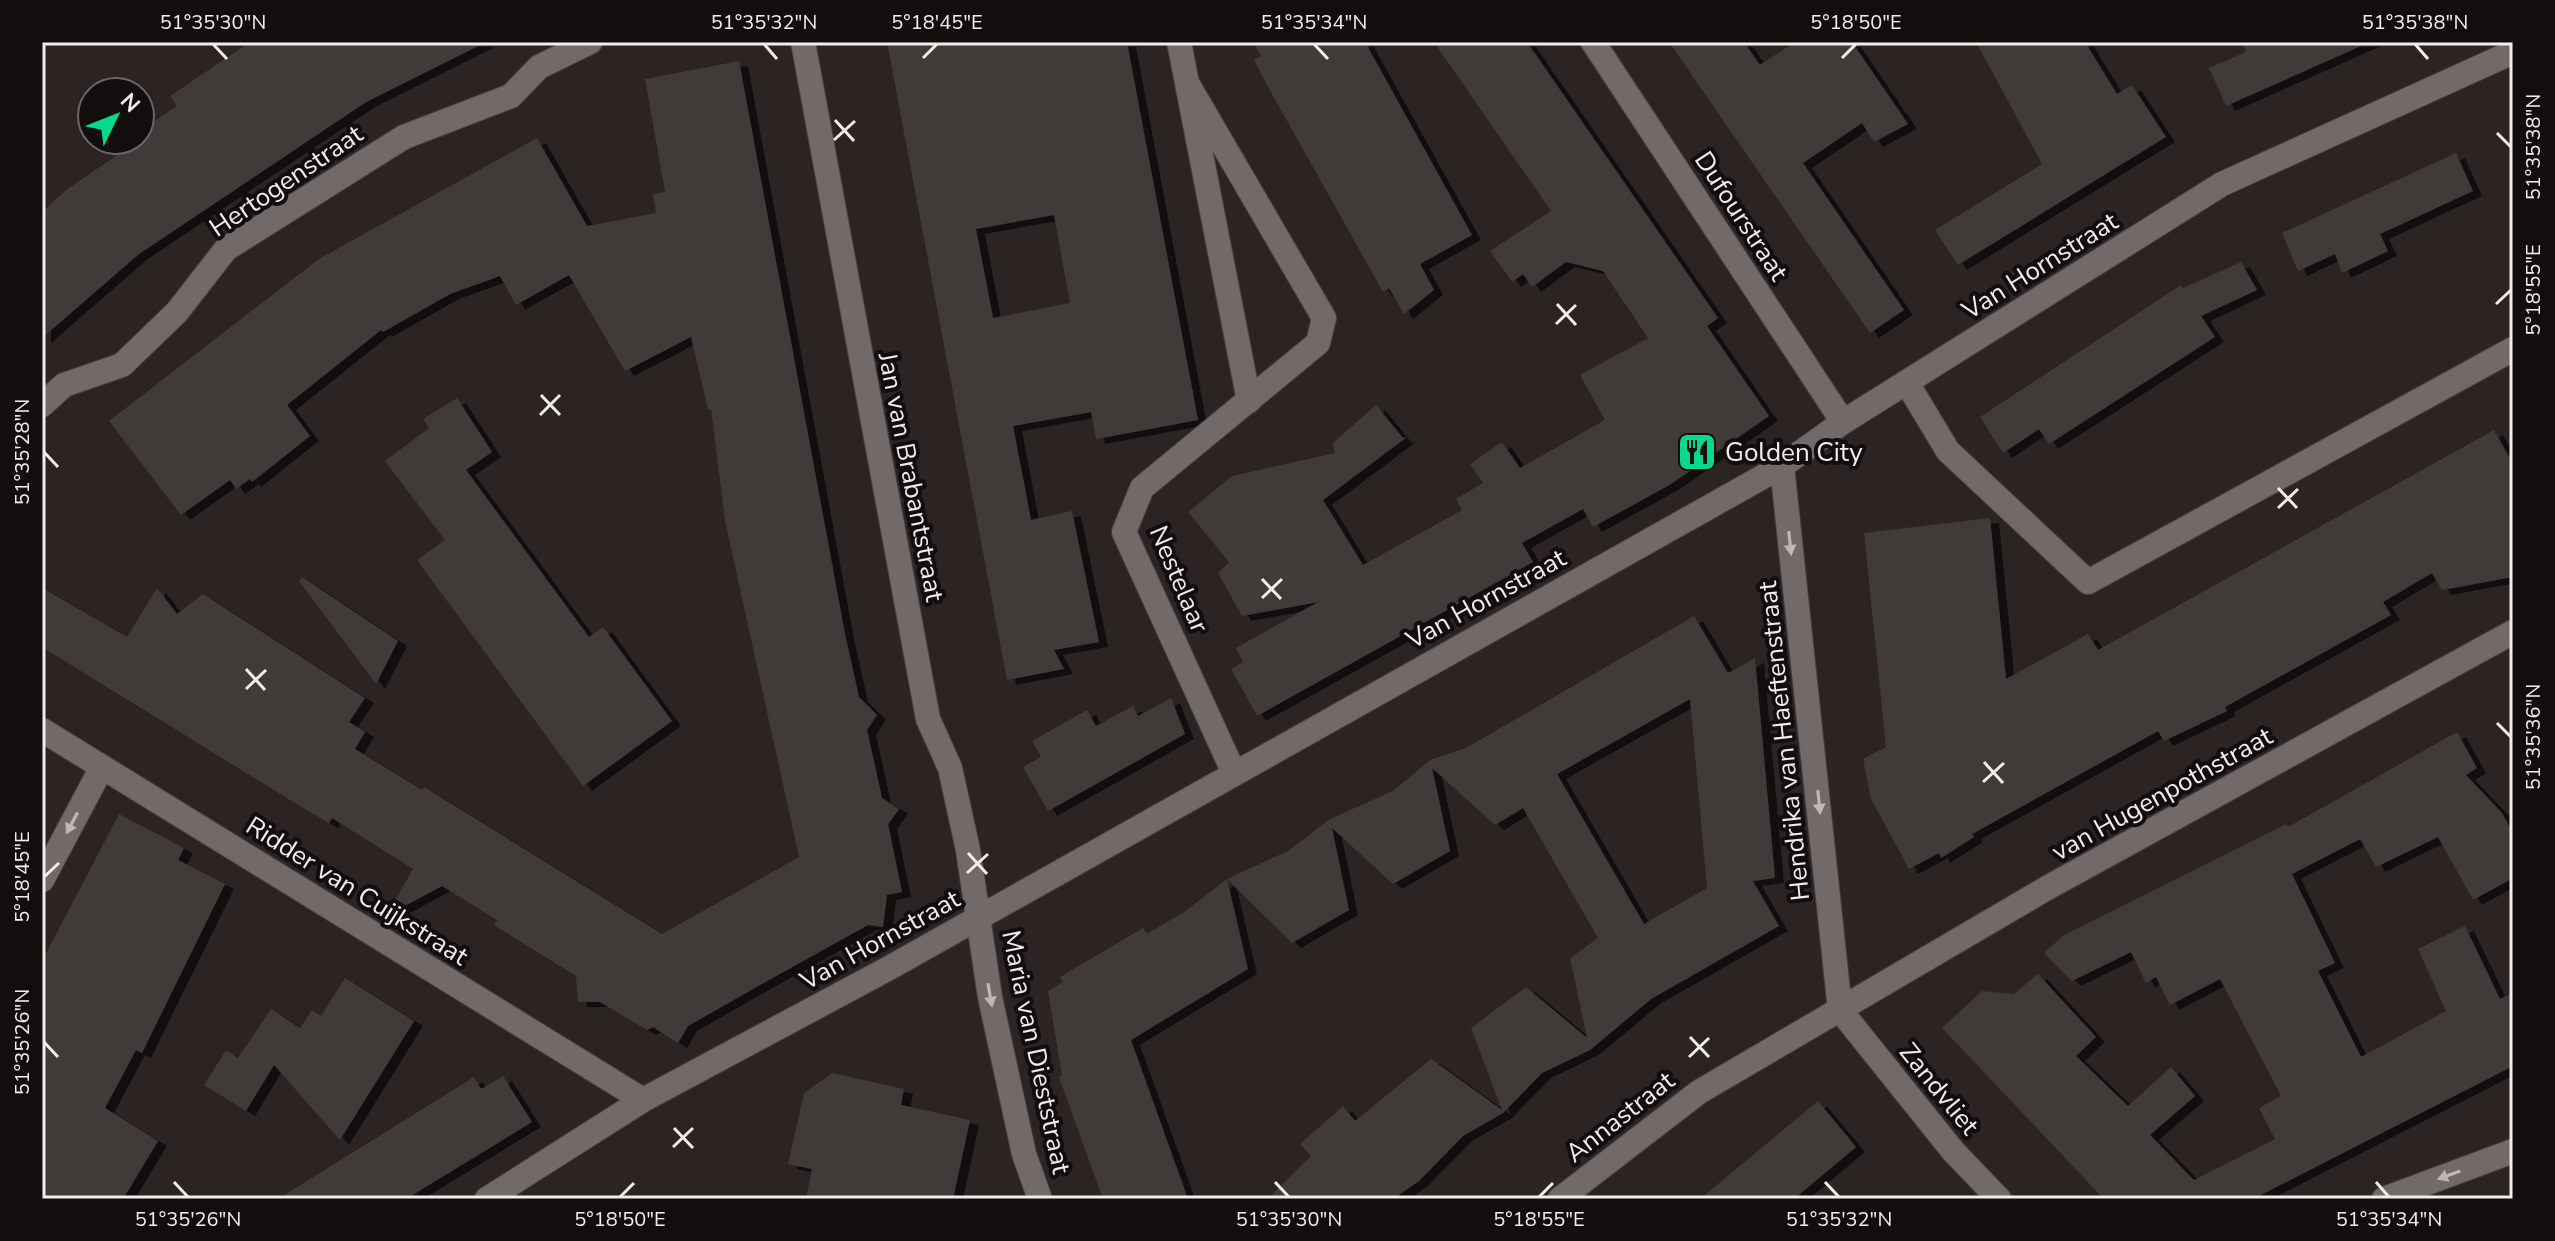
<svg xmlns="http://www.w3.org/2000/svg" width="2555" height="1241" viewBox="0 0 2555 1241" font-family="'Nunito Sans',sans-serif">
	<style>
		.building { fill: #413a38; fill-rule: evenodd; filter: url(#shadow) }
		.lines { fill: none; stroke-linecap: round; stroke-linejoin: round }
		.minor-casing { stroke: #484342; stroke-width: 26 }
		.minor { stroke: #726a68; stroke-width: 24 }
		.oneway { fill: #beb9b7 }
		.ticks { fill: none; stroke: #f1edeb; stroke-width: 3 }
		.labels { text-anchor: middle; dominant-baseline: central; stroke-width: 8; stroke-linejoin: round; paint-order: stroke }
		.street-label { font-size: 26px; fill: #f1edeb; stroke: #110e0d }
		.poi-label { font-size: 26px; fill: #f1edeb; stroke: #110e0d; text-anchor: start }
		.neatline { fill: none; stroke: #f1edeb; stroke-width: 3 }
		.ticks-label { font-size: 20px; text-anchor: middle; fill: #f1edeb }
	</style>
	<defs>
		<filter id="shadow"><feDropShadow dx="9" dy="5" stdDeviation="0" flood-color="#0009"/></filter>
	</defs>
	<rect width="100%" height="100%" fill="#2b2422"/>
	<path class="building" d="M 250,42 L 486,42 L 366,102 L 281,159 L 139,254 L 42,338 L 42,212 L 66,190 L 148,134 L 144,128 L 177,106 L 170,96 Z
		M 887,42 L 1127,42 L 1198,420 L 1096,439 L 1091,412 L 1013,426 L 1031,520 L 1072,511 L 1099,642 L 1054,650 L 1064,669 L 1007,680 ZM 1054,215 L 1070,303 L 993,318 L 976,229 Z
		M 1253,42 L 1365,42 L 1472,235 L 1420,264 L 1434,290 L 1404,314 L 1389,288 L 1383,292 L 1267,85 L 1254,60 L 1261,56 Z
		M 1434,42 L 1527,42 L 1718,318 L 1707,326 L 1769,416 L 1671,484 L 1593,527 L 1583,509 L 1522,543 L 1533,562 L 1257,716 L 1231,669 L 1243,662 L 1236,648 L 1318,602 L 1242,616 L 1218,573 L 1229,562 L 1188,512 L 1232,476 L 1335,453 L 1333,443 L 1376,405 L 1403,438 L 1407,437 L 1323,500 L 1363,565 L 1462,510 L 1456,499 L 1483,483 L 1470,464 L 1502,442 L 1520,468 L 1605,420 L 1580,375 L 1648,338 L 1603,271 L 1566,262 L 1532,287 L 1523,274 L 1512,282 L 1490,251 L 1551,211 Z
		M 1669,42 L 1744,42 L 1760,65 L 1795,42 L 1852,42 L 1908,124 L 1874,142 L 1862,123 L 1803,163 L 1904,310 L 1870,333 Z
		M 1976,42 L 2085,42 L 2117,94 L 2132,85 L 2166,137 L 1958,265 L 1935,230 L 2042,164 Z
		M 2242,42 L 2370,42 L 2226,106 L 2209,68 L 2246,52 Z
		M 739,61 L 845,634 L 859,697 L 877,715 L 867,730 L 882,798 L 899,809 L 888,824 L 902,892 L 887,895 L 883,927 L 868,925 L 769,980 L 688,1026 L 678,1043 L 653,1027 L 647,1030 L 600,1002 L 578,1002 L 576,976 L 494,925 L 497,920 L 442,886 L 386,916 L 413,869 L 332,818 L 329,823 L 290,800 L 42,647 L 42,588 L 127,637 L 157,588 L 177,614 L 203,594 L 365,698 L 349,722 L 365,732 L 355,749 L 422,790 L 424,787 L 662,934 L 799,857 L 725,521 L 711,409 L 708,410 L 691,337 L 625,371 L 569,275 L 516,305 L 500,276 L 450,294 L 383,332 L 381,330 L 287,405 L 310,436 L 252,482 L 250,479 L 236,489 L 230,480 L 181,515 L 109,421 L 319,259 L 537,138 L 587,226 L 656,213 L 653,194 L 665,192 L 645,79 Z
		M 2456,153 L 2473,191 L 2380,234 L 2388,251 L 2342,273 L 2335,254 L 2298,271 L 2282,233 Z
		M 2241,262 L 2257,290 L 2201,316 L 2215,337 L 2049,444 L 2039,429 L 2003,453 L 1980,417 L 2181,285 L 2183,288 Z
		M 457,398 L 492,452 L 466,470 L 589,637 L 603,627 L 672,721 L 583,786 L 417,560 L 445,540 L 385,461 L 429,428 L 423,419 Z
		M 2494,430 L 2513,464 L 2513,577 L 2442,590 L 2432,573 L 2383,602 L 2391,615 L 2225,707 L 2227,711 L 2164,741 L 2158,731 L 1972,834 L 1974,837 L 1941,858 L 1939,853 L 1909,869 L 1871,799 L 1863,759 L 1886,747 L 1864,533 L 1990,518 L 2006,679 L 2088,634 L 2098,650 Z
		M 302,577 L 398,641 L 376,684 L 299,581 Z
		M 1694,616 L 1728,673 L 1755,658 L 1775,878 L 1753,881 L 1779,926 L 1651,999 L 1590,1050 L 1542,1073 L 1503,1113 L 1463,1136 L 1419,1181 L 1393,1199 L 1268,1199 L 1311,1156 L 1300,1144 L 1343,1106 L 1355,1121 L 1431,1059 L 1502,1110 L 1471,1028 L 1526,987 L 1587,1038 L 1570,958 L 1598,938 L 1523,808 L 1495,825 L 1432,768 L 1450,851 L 1393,884 L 1332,828 L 1349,910 L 1292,943 L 1227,879 L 1248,969 L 1131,1040 L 1188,1199 L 1103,1199 L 1059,1077 L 1062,1076 L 1048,991 L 1063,982 L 1060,977 L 1143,928 L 1147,934 L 1184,912 L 1227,879 L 1288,851 L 1330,819 L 1393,791 L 1430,760 L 1466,748 ZM 1690,699 L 1707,888 L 1644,924 L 1557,774 Z
		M 1171,698 L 1185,734 L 1048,811 L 1023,767 L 1041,757 L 1032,741 L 1087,710 L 1096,726 L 1133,706 L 1138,716 Z
		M 2457,732 L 2477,768 L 2466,775 L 2502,813 L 2513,833 L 2513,878 L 2473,900 L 2438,837 L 2376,867 L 2360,839 L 2292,874 L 2335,963 L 2318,971 L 2361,1057 L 2446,1011 L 2418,949 L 2465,926 L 2500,999 L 2513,992 L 2513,1066 L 2253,1199 L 2104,1199 L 1942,1028 L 1982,991 L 2014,994 L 2038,974 L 2096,1037 L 2076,1056 L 2128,1106 L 2171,1067 L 2195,1096 L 2150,1135 L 2194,1180 L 2275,1139 L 2259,1108 L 2281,1096 L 2220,979 L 2170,1005 L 2156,977 L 2146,983 L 2131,952 L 2072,981 L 2044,953 L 2064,935 L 2286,824 L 2288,827 Z
		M 119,814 L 184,848 L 178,860 L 225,884 L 142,1053 L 136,1050 L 105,1108 L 158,1141 L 123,1199 L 42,1199 L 42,961 Z
		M 345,978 L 414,1021 L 340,1140 L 274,1065 L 246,1111 L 204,1085 L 226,1050 L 238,1058 L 271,1009 L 300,1028 L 312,1010 L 321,1016 Z
		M 832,1073 L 904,1089 L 901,1105 L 970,1120 L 953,1199 L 806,1199 L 812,1169 L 788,1164 L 804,1093 Z
		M 503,1076 L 532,1122 L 406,1199 L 278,1199 L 474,1077 L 481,1089 Z
		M 1818,1101 L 1856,1147 L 1794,1199 L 1700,1199 Z"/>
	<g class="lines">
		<g class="minor-casing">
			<path id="minor" d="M 803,42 L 928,719 L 950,768 L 968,850 L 990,997 L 1024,1154 L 1040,1199
				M 1179,42 L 1249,401
				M 1593,42 L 1843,422
				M 1187,83 L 1324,318 L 1318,343 L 1142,488 L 1124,532 L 1234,773
				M 1907,383 L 1948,451 L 2088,582 L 2513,349
				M 42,405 L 64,385 L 122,365 L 177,312 L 226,249 L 404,137 L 511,96 L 539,67 L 590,42
				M 1782,466 L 1840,1010
				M 42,730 L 643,1100
				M 42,880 L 102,767
				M 1840,1010 L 1953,1151 L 1999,1199
				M 487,1199 L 643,1100 L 891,967 L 1782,466 L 1843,422 L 2222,184 L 2513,52
				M 1560,1199 L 1699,1092 L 2047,888 L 2513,632
				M 2384,1199 L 2513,1151"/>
		</g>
		<use href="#minor" class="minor"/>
	</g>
	<defs><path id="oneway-solid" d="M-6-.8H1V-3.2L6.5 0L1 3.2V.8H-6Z" transform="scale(2)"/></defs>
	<g class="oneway">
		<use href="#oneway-solid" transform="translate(1790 543) rotate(84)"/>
		<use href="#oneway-solid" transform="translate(1819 802) rotate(84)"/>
		<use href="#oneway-solid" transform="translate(72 823) rotate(118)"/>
		<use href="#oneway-solid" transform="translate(990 995) rotate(80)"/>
		<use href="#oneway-solid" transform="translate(2449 1175) rotate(160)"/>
	</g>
	<path class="ticks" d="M 213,44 L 227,59M 764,44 L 777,59M 1314,44 L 1328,59M 2415,44 L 2428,59M 923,58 L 937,44M 1842,58 L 1856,44M 835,120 L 854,141M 2497,133 L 2511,147M 834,140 L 855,121M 1557,304 L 1576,325M 2496,304 L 2511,290M 1556,324 L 1576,305M 541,395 L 560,415M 540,415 L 560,395M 44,452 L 58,467M 2278,488 L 2297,508M 2278,508 L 2298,489M 1262,579 L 1281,599M 1262,598 L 1282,579M 246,669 L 265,690M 246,689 L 266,670M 2497,723 L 2511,737M 1984,762 L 2003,783M 1983,782 L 2004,763M 968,853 L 987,874M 967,873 L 988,854M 44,877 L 59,863M 1690,1037 L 1709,1057M 44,1042 L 58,1057M 1689,1057 L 1709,1038M 674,1128 L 693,1148M 673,1147 L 693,1128M 174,1182 L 188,1197M 1275,1182 L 1289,1197M 1825,1182 L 1839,1197M 2376,1182 L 2389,1197M 620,1197 L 634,1183M 1539,1197 L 1553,1183"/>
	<defs>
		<g id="restaurant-square" transform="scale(2)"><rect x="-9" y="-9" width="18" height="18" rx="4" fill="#08d98b" stroke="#110e0d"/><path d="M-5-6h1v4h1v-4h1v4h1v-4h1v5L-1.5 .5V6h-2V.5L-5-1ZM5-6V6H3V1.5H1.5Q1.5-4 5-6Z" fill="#111"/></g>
	</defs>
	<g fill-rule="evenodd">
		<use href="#restaurant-square" x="1697" y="452"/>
	</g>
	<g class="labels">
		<g class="street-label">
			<text transform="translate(286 181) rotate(-34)">Hertogenstraat</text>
			<text transform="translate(1741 216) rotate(57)">Dufourstraat</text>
			<text transform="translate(2040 266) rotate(-32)">Van Hornstraat</text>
			<text transform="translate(911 477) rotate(79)">Jan van Brabantstraat</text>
			<text transform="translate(1179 579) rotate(67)">Nestelaar</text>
			<text transform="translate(1486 599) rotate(-29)">Van Hornstraat</text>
			<text transform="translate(1784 741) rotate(-96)">Hendrika van Haeftenstraat</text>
			<text transform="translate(2162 794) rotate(-29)">van Hugenpothstraat</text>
			<text transform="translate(357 891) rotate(32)">Ridder van Cuijkstraat</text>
			<text transform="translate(880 940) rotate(-29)">Van Hornstraat</text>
			<text transform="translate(1036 1052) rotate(78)">Maria van Dieststraat</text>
			<text transform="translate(1939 1089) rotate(51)">Zandvliet</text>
			<text transform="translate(1620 1117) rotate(-38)">Annastraat</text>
		</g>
		<g class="poi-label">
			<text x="1725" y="452">Golden City</text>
		</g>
	</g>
	<rect width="2555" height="1241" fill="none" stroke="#110e0d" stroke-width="88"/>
	<g transform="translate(116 116) rotate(47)"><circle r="38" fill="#110e0d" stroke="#6b6766" stroke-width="2"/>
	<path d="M0-6L14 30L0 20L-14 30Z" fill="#08d98b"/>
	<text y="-12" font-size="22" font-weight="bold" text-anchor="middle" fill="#f1edeb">N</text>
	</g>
	<rect x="44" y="44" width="2467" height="1153" class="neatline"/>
	<g class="ticks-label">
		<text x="213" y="29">51°35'30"N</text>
		<text x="764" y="29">51°35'32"N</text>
		<text x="937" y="29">5°18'45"E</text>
		<text x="1314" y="29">51°35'34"N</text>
		<text x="1856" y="29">5°18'50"E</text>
		<text x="2415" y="29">51°35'38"N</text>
		<text transform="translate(2533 147) rotate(-90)" y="7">51°35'38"N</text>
		<text transform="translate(2533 290) rotate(-90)" y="7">5°18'55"E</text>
		<text transform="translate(22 452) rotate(-90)" y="7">51°35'28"N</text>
		<text transform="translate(2533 737) rotate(-90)" y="7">51°35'36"N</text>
		<text transform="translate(22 877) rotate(-90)" y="7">5°18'45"E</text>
		<text transform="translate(22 1042) rotate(-90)" y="7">51°35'26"N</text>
		<text x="188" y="1226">51°35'26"N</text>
		<text x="620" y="1226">5°18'50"E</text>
		<text x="1289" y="1226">51°35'30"N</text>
		<text x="1539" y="1226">5°18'55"E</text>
		<text x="1839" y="1226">51°35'32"N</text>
		<text x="2389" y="1226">51°35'34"N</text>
	</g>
</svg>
